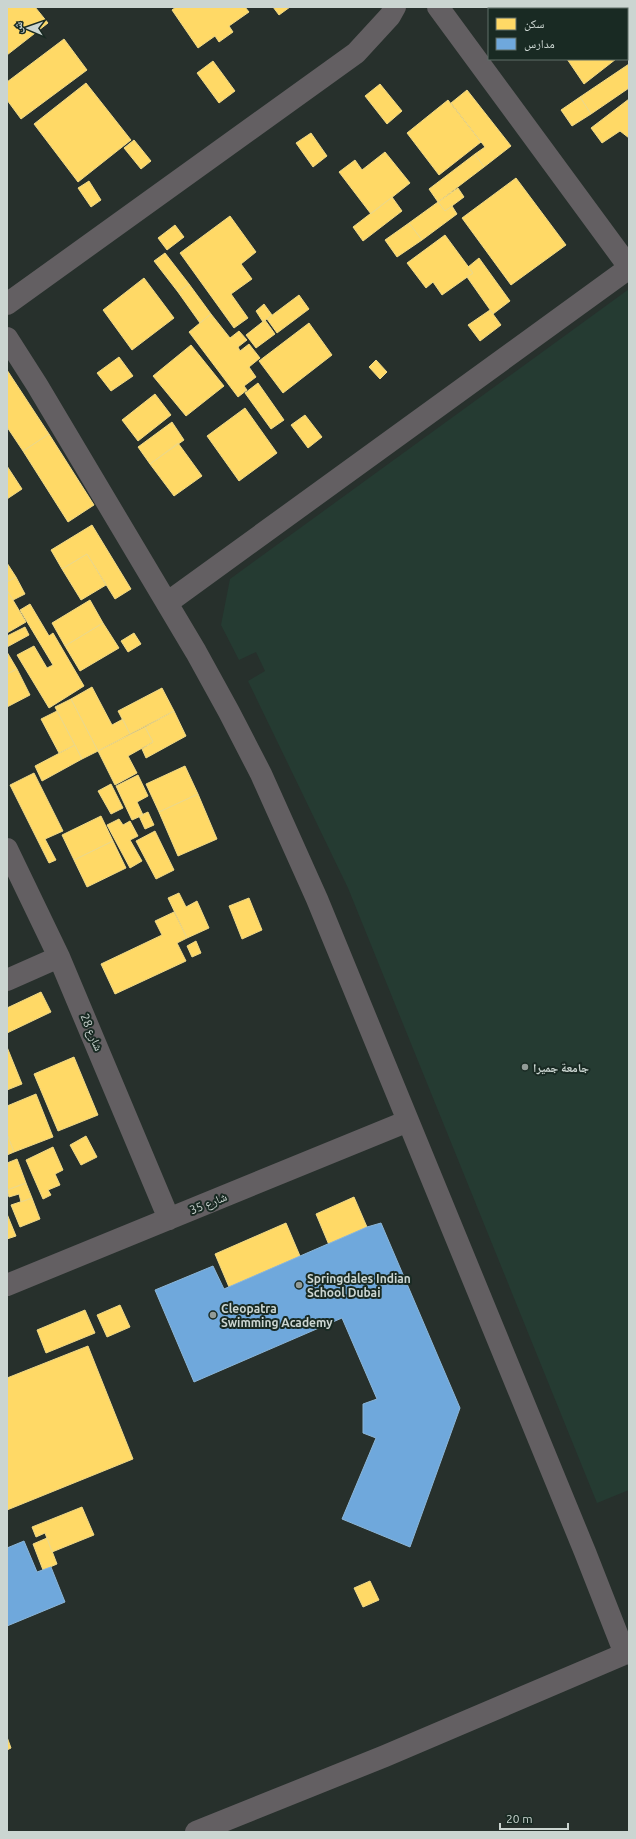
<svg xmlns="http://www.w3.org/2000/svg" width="636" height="1839" viewBox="0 0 636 1839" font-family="Ubuntu,'Noto Naskh Arabic',sans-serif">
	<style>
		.built { fill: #253b32 }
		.homes { fill: #ffd966; stroke: #efd886 }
		.schools { fill: #6fa8dc; stroke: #8bb6d9 }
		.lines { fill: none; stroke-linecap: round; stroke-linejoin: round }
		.minor { stroke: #635f62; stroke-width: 22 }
		.poi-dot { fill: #929b97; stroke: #192a23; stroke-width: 1.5 }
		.labels { text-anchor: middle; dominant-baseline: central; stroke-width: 4; stroke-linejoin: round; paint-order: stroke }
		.street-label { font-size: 12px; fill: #cbd5d1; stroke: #192a23 }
		.poi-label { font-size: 12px; font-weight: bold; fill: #cbd5d1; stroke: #192a23; text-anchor: start }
	</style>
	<rect width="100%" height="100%" fill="#27302c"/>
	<path class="built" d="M 629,289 L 629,1490 L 597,1503 L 348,888 L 248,681 L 265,671 L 256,652 L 239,660 L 221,625 L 230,579 Z"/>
	<path class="homes" d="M 7,7 L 35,7 L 48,23 L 7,55 Z
		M 176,7 L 245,7 L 249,12 L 229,26 L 233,32 L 219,42 L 215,36 L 198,48 L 172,10 Z
		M 273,7 L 290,7 L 279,15 Z
		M 582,7 L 605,7 L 607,9 L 580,9 Z
		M 616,7 L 629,7 L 629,25 L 627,22 L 627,9 L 618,9 Z
		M 627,35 L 629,38 L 629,49 L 627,51 Z
		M 64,39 L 87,70 L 21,119 L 7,100 L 7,82 Z
		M 567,59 L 616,59 L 584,84 Z
		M 213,61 L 235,91 L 219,103 L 197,73 Z
		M 629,64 L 629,88 L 591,114 L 580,97 Z
		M 86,83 L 131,140 L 78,182 L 34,124 Z
		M 380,84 L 402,111 L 387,124 L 365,96 Z
		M 467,90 L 511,146 L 484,167 L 475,154 L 485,147 L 451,103 Z
		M 580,97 L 591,114 L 572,126 L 561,110 Z
		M 629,99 L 629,138 L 620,131 L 602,143 L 591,128 Z
		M 448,100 L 481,142 L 439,175 L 407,133 Z
		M 311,133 L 327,156 L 313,167 L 296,143 Z
		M 134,140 L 151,161 L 141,169 L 124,148 Z
		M 385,152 L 410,183 L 371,214 L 339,172 L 355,160 L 362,170 Z
		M 475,154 L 484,167 L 438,202 L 429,189 Z
		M 516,178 L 566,245 L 511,285 L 462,218 Z
		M 89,181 L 101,200 L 91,207 L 78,188 Z
		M 458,188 L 464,197 L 445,211 L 438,202 Z
		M 392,197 L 402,211 L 363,241 L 353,227 Z
		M 438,202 L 445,211 L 452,206 L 457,214 L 422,240 L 409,223 Z
		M 230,216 L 256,252 L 241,264 L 252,279 L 231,294 L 248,318 L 234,328 L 180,253 Z
		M 409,223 L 422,240 L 397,257 L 385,240 Z
		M 175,225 L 184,237 L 167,250 L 158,238 Z
		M 445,235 L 473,273 L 442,295 L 433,282 L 426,288 L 407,263 Z
		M 165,253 L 189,284 L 178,292 L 154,261 Z
		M 479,258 L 510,301 L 493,314 L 467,277 L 473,273 L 468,267 Z
		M 144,278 L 174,318 L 132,350 L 103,310 Z
		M 189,284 L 211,314 L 200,323 L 178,292 Z
		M 299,295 L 309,309 L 277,333 L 267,319 Z
		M 264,304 L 272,315 L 263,322 L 256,311 Z
		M 490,310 L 501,325 L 480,341 L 468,325 Z
		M 211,314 L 230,338 L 239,331 L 247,340 L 238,347 L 240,351 L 249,344 L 260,358 L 249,367 L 256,377 L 244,386 L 247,390 L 238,397 L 189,332 Z
		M 265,320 L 275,334 L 256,348 L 246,335 Z
		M 309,323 L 332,355 L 283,393 L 259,361 Z
		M 191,345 L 224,386 L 186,416 L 153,376 Z
		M 119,357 L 133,376 L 111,391 L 97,373 Z
		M 376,360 L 387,372 L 380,379 L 369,367 Z
		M 7,370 L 49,434 L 23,451 L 7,427 Z
		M 258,383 L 284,420 L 271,429 L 245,393 Z
		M 155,394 L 171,415 L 138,441 L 122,420 Z
		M 245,408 L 277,453 L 239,481 L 207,436 Z
		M 305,415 L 322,437 L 308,448 L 291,425 Z
		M 172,422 L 184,440 L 150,464 L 138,447 Z
		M 49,434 L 94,505 L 68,522 L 23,451 Z
		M 178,443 L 202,476 L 174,496 L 150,464 Z
		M 7,466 L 22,489 L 7,499 Z
		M 92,525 L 131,589 L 115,599 L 87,554 L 62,569 L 51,550 Z
		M 87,554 L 106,585 L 81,600 L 62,569 Z
		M 7,563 L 16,577 L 7,582 Z
		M 16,577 L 25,594 L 13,600 L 7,590 L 7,582 Z
		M 7,590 L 26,622 L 7,633 Z
		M 90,600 L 103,623 L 65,646 L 52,623 Z
		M 30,604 L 49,636 L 53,633 L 84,686 L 49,708 L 17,655 L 34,646 L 47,668 L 53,665 L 20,610 Z
		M 103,623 L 119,648 L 80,671 L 65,646 Z
		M 25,627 L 29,635 L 7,647 L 7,636 Z
		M 134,633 L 141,644 L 128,652 L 121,641 Z
		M 7,652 L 17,669 L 7,674 Z
		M 17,669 L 30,695 L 7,707 L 7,674 Z
		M 92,687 L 112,725 L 123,719 L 130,734 L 98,751 L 71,699 Z
		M 162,688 L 174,711 L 130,734 L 118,711 Z
		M 71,699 L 98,751 L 82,759 L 55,707 Z
		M 57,711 L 75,745 L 59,753 L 41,719 Z
		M 174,711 L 186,736 L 146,758 L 142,749 L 153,742 L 145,727 Z
		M 145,727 L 153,742 L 128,756 L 137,773 L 115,785 L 98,751 Z
		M 75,745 L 82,759 L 42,781 L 35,766 Z
		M 185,766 L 198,794 L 159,812 L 146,784 Z
		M 34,773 L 63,831 L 45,839 L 56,860 L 49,863 L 10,785 Z
		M 138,775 L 148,796 L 137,802 L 143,815 L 132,820 L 116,786 Z
		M 111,784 L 123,808 L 111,814 L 98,791 Z
		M 198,794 L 217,839 L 178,856 L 159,812 Z
		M 148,812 L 154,825 L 145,829 L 139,816 Z
		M 101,816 L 113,841 L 74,860 L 62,835 Z
		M 119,819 L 123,825 L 130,821 L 138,836 L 130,840 L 142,861 L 130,868 L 107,825 Z
		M 155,831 L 174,870 L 156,879 L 136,841 Z
		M 113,841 L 126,868 L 87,887 L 74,860 Z
		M 179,893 L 186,907 L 197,901 L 209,928 L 187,938 L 168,898 Z
		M 249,898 L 262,930 L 242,939 L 229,906 Z
		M 174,912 L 187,938 L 177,943 L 186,961 L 115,994 L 101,964 L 162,935 L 155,921 Z
		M 196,941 L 201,953 L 192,957 L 187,946 Z
		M 41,992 L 51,1012 L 7,1033 L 7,1008 Z
		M 7,1047 L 22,1084 L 7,1090 Z
		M 74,1057 L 98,1115 L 58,1131 L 34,1074 Z
		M 36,1094 L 53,1137 L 14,1152 L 7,1134 L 7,1106 Z
		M 7,1134 L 14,1152 L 7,1155 Z
		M 86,1136 L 97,1157 L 81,1165 L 70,1145 Z
		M 53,1147 L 63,1170 L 55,1174 L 60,1185 L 48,1190 L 51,1195 L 43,1199 L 26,1160 Z
		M 17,1159 L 26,1183 L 7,1190 L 7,1163 Z
		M 26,1183 L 32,1198 L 21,1202 L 19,1194 L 9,1197 L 7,1190 Z
		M 354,1197 L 367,1227 L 329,1245 L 316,1214 Z
		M 32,1198 L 40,1219 L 20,1227 L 11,1205 Z
		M 7,1214 L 16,1236 L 7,1239 Z
		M 286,1223 L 300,1256 L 229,1287 L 215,1254 Z
		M 120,1305 L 130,1327 L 107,1337 L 97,1315 Z
		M 85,1310 L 95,1333 L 46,1353 L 37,1330 Z
		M 88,1346 L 133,1459 L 7,1510 L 7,1378 Z
		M 82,1507 L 94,1535 L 52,1552 L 45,1533 L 36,1537 L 32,1527 Z
		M 47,1538 L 57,1564 L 43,1570 L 33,1544 Z
		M 370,1581 L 379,1600 L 363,1607 L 354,1588 Z
		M 7,1737 L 11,1748 L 7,1750 Z"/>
	<path class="schools" d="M 381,1223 L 460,1408 L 410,1547 L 342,1519 L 376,1438 L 363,1433 L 363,1404 L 377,1399 L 342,1318 L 194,1382 L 155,1290 L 213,1266 L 224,1289 L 367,1227 Z
		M 24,1541 L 37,1572 L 51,1567 L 65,1602 L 7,1626 L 7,1548 Z"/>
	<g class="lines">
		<path class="minor" d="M 438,7 L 629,267
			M 7,304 L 356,53 L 390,16 L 395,7
			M 7,338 L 37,385 L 196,652 L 229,712 L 261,774 L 317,899 L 585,1552 L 625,1654
			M 167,603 L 629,268
			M 7,849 L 59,957 L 169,1219
			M 7,980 L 59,957
			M 7,1285 L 408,1121
			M 196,1832 L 385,1756 L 629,1652"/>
	</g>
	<g class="poi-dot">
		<circle cx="525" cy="1067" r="4"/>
		<circle cx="299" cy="1285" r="4"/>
		<circle cx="213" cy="1315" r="4"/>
	</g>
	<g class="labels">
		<g class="street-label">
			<text transform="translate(92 1032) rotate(67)">شارع 28</text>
			<text transform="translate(208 1203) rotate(-22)">شارع 35</text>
		</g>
		<g class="poi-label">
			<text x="533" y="1067">جامعة جميرا</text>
			<text x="307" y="1278">Springdales Indian<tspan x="307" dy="14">School Dubai</tspan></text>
			<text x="221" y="1308">Cleopatra<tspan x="221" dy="14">Swimming Academy</tspan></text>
		</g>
	</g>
	<rect width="636" height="1839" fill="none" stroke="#cbd5d1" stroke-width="16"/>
	<rect x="488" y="8" width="140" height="52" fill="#192a23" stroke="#606e69"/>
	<rect x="496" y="18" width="20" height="12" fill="#ffd966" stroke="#606e69"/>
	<text x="524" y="28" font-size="12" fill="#cbd5d1">سكن</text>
	<rect x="496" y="38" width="20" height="12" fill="#6fa8dc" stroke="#606e69"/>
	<text x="524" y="48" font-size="12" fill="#cbd5d1">مدارس</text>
	<g transform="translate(28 28) rotate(272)" stroke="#192a23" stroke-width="3" paint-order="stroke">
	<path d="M0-3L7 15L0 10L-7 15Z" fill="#cbd5d1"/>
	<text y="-6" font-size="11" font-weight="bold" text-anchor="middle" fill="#cbd5d1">ش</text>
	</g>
	<path d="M500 1823v6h68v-6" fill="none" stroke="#cbd5d1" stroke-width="2"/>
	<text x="506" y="1823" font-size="12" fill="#cbd5d1" stroke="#192a23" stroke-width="3" paint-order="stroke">20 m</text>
</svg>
